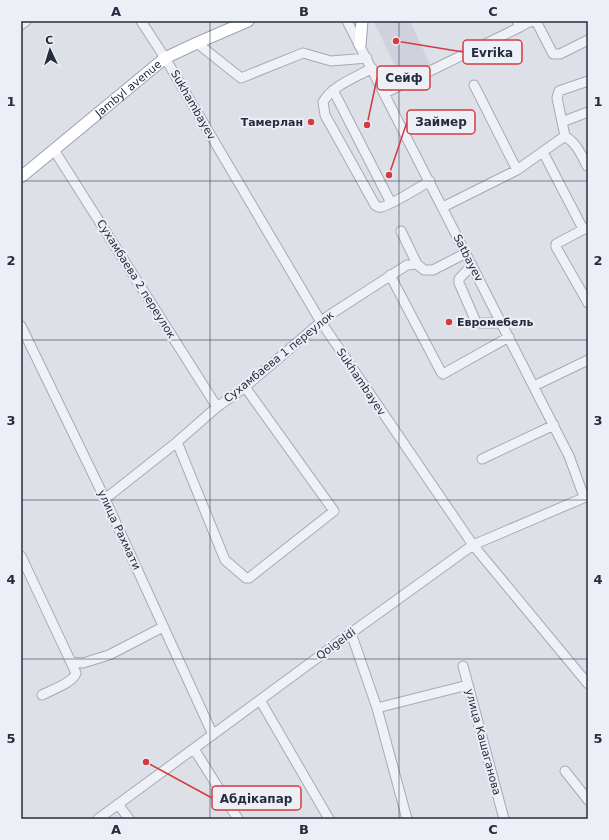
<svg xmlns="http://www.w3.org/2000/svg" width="609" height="840" viewBox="0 0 609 840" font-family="'DejaVu Sans',sans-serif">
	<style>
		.built { fill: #cfd2dd }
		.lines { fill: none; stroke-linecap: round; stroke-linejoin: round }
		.minor-casing { stroke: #a6aab5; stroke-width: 11 }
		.major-casing { stroke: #9ca3b4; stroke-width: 13 }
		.minor { stroke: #f0f1f6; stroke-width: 9 }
		.major { stroke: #fff; stroke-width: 11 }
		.grid { fill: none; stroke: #262c3f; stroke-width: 1; stroke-opacity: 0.55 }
		.poi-dot { fill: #d33b41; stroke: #eceff5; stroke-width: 1.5 }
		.labels { text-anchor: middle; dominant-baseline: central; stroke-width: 4; stroke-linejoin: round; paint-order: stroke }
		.street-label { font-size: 11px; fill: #262c3f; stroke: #eceff5 }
		.poi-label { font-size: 11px; font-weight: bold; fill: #262c3f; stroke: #eceff5; text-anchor: end }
		.leader { fill: none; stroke: #d33b41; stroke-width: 1.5 }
		.callout-dot { fill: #d33b41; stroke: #eceff5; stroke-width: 1.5 }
		.callout { fill: #eceff5; stroke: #d33b41; stroke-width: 1.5 }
		.callout-label { font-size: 12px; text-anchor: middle; font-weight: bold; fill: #262c3f }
		.neatline { fill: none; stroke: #262c3f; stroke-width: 1.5 }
		.grid-label { font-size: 13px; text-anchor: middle; font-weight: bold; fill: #262c3f }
	</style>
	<rect width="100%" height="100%" fill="#dde0e7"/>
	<path class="built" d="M 376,21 L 410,21 L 431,66 L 402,80 L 374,22 Z"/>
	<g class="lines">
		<g class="minor-casing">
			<path id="minor" d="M 141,21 L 165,58 L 321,322 L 473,545 L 588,684
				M 347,21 L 569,456 L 584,497
				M 517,21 L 520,27 L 529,22 L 536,21 L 553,54 L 560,54 L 588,40
				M 21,25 L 26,21
				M 197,43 L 241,78 L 303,53 L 331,61 L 367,58
				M 372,68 C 355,78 333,85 323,102 L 325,115 L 375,205 C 378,207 378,208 381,207 C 388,207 421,186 430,181
				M 474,85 L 517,170
				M 333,90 L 391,203
				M 385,93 L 520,27
				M 562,122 L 588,112
				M 565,136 L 557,98 L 559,91 L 588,81
				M 54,150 L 217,407
				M 543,152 L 583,229
				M 443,207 L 517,170 L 565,136 C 577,144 581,154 587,166
				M 586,228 L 556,244 L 556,247 L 588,303
				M 401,231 L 417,264
				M 472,265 L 459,279 L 459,283 L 476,322 L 480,323 L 502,323
				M 390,275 L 441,372 L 443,374 L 509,337
				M 21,326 L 105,499 L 213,735
				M 534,386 L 588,360
				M 177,442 L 225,560 L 246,578 L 249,578 L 334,511 L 245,387
				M 482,459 L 554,425
				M 105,499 L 177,442 L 217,407 L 245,387 L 328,316 L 407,265 L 417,264 L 424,270 L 433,270 L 466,253
				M 21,556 L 76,673 C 73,683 51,690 42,695
				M 351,633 L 377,708 L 468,685
				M 71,662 L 83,663 L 109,655 L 163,627
				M 463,666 L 504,819
				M 260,700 L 329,819
				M 377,708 L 407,819
				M 194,749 L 238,819
				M 565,771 L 588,800
				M 118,804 L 129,819
				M 98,819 L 351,633 L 473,545 L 588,496"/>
		</g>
		<g class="major-casing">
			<g id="major">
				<path d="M 360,45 L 362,21"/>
				<path id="s1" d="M 21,177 L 165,58 L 197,43 L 248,21"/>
			</g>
		</g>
		<use href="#minor" class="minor"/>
		<use href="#major" class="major"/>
	</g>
	<path class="grid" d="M 210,21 L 210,819M 399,21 L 399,819M 21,181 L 588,181M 21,340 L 588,340M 21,500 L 588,500M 21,659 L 588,659"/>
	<g class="poi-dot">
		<circle cx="311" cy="122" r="4"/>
		<circle cx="449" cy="322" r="4"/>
	</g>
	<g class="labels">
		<g class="street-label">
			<text stroke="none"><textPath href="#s1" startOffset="139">Jambyl avenue</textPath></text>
			<text transform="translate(193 105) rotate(60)">Sukhambayev</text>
			<text transform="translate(468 258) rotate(63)">Satbayev</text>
			<text transform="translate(136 279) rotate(58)">Сухамбаева 2 переулок</text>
			<text transform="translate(279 357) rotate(-39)">Сухамбаева 1 переулок</text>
			<text transform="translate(361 382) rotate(56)">Sukhambayev</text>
			<text transform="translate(119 530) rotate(65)">улица Рахмати</text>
			<text transform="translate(336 644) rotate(-36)">Qoigeldi</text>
			<text transform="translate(483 742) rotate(75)">улица Кашаганова</text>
		</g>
		<g class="poi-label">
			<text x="303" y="122">Тамерлан</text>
			<text x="457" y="322" text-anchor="start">Евромебель</text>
		</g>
	</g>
	<path class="leader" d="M396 41L463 52M367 125L377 78M389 175L407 122M146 762L212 798"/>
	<g class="callout-dot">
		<circle cx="396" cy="41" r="4"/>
		<circle cx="367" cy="125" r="4"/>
		<circle cx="389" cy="175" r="4"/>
		<circle cx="146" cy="762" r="4"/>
	</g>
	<g class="callout">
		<rect x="463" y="40" width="59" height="24" rx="4"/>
		<rect x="377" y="66" width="53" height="24" rx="4"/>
		<rect x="407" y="110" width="68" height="24" rx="4"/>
		<rect x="212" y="786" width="89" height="24" rx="4"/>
	</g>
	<g class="callout-label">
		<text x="492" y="57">Evrika</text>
		<text x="404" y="82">Сейф</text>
		<text x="441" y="126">Займер</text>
		<text x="256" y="803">Абдiкапар</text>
	</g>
	<rect width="609" height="840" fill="none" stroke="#eceff5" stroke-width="44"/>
	<g transform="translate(50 50) rotate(356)" stroke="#eceff5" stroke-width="3" paint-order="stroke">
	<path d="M0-3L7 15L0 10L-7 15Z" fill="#262c3f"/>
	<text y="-6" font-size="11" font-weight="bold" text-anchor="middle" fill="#262c3f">С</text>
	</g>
	<rect x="22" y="22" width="565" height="796" class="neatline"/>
	<g class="grid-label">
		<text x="116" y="16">A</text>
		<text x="304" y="16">B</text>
		<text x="493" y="16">C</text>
		<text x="11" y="106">1</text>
		<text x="598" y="106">1</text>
		<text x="11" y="265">2</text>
		<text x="598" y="265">2</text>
		<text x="11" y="425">3</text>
		<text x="598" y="425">3</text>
		<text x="11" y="584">4</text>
		<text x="598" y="584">4</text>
		<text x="11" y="743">5</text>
		<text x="598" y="743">5</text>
		<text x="116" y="834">A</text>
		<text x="304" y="834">B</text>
		<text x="493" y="834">C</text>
	</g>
</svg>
